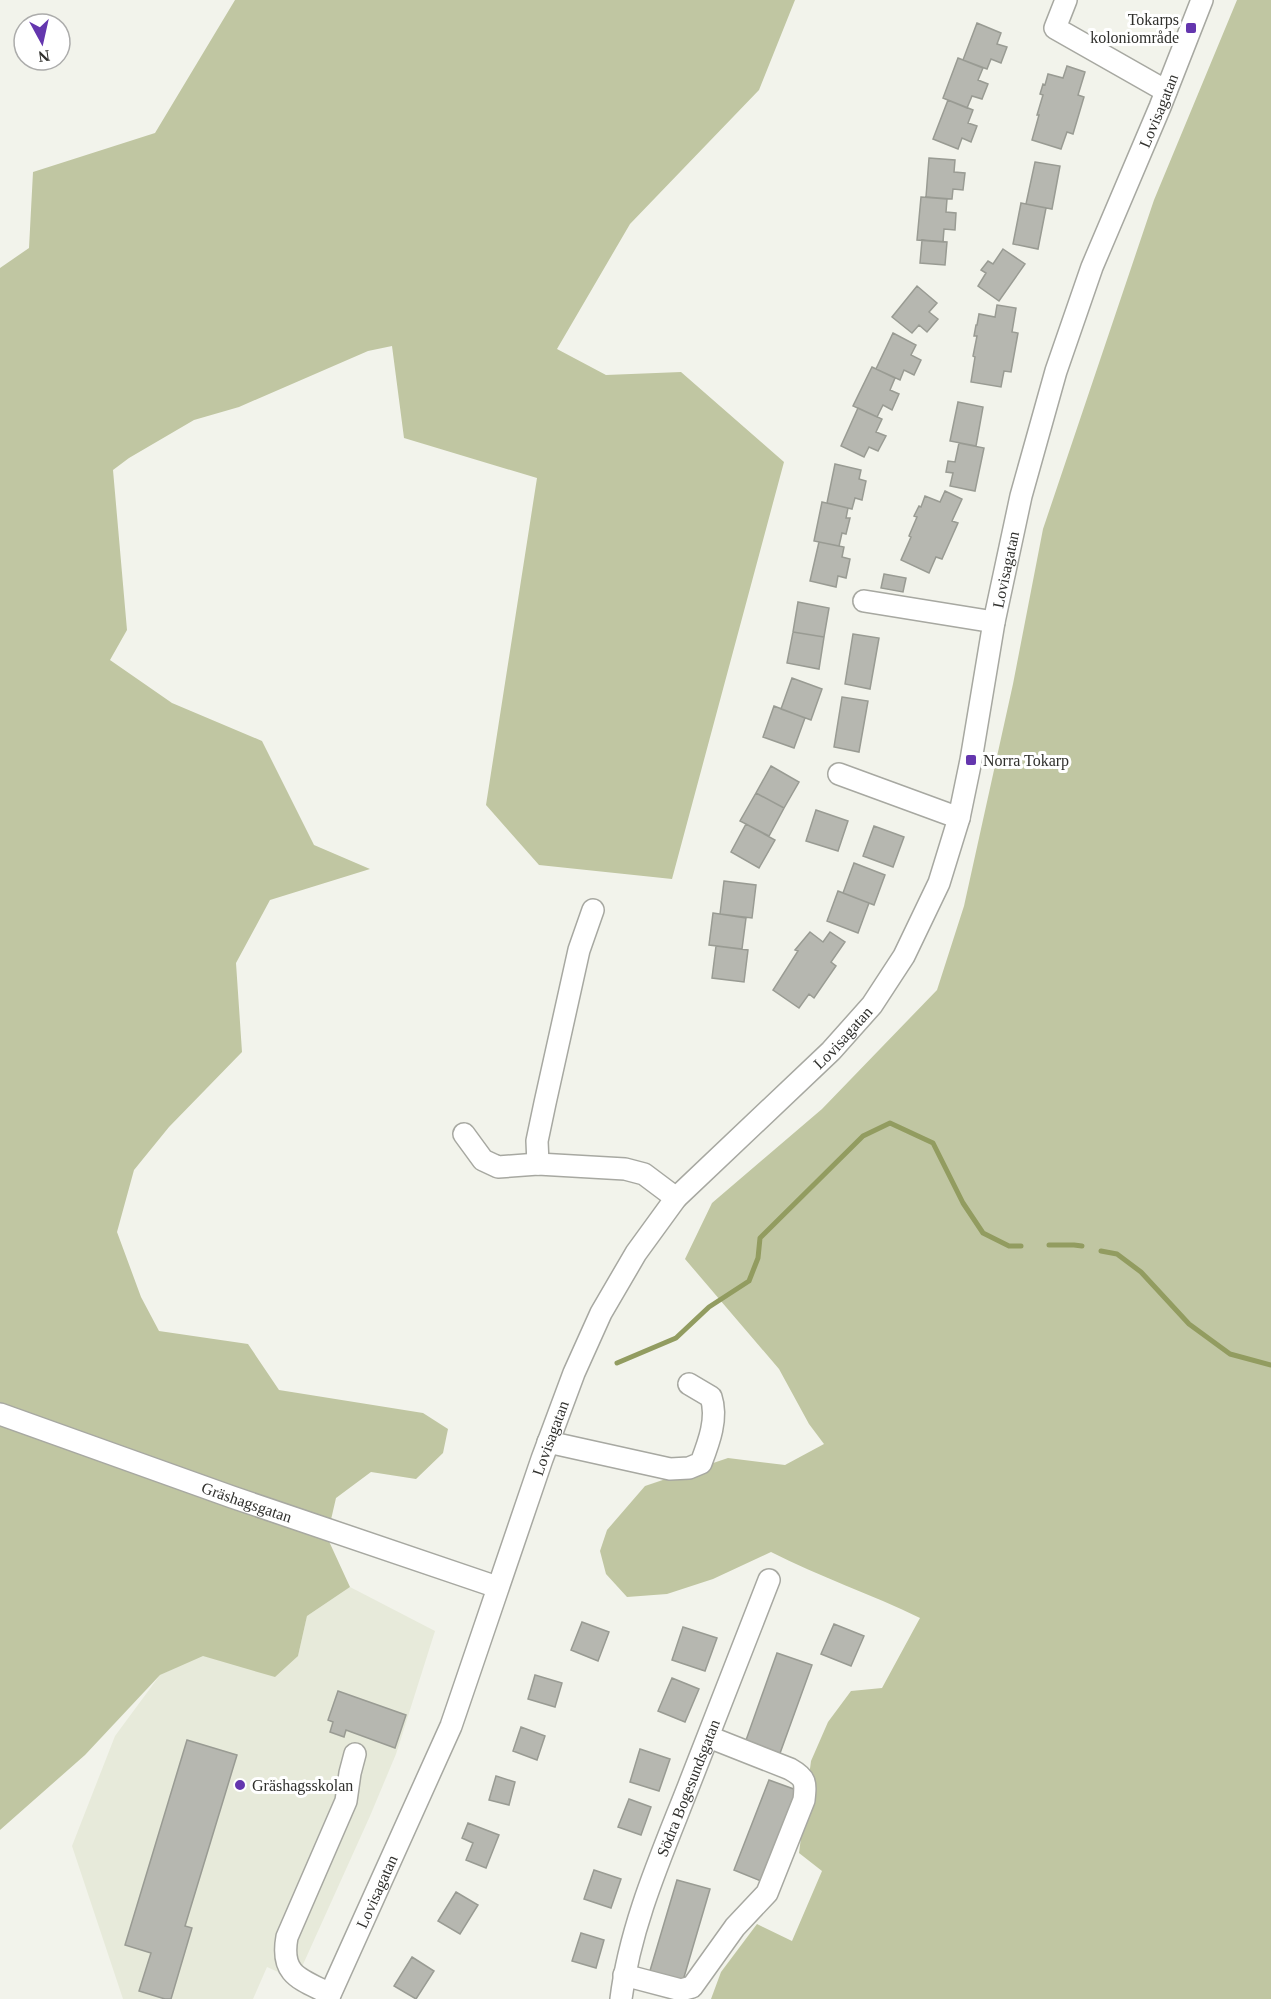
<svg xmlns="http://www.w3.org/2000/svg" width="1271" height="1999" viewBox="0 0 1271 1999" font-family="'Times New Roman',serif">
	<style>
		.built { fill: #e7eada }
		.green { fill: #c0c6a2 }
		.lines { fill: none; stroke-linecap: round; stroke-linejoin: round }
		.stream { stroke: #929c60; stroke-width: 5 }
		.building { fill: #b6b7b0; stroke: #999b93; stroke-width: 1.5 }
		.minor-casing { stroke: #a7a8a1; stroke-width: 24 }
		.minor { stroke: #fff; stroke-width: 21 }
		.poi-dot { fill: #6436ae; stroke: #fff; stroke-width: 2 }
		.labels { text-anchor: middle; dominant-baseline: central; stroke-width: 6; stroke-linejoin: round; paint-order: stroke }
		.poi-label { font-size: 16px; fill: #30302d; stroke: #fff; text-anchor: start }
		.street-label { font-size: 16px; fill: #30302d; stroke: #fff }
	</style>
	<rect width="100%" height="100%" fill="#f2f3eb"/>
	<path class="built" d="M 350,1587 L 435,1631 L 396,1754 L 370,1816 L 296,1980 L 267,1967 L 253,1999 L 123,1999 L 72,1846 L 115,1736 L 160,1675 L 202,1655 L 218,1659 L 298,1656 L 307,1616 Z"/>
	<path class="green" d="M 235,0 L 795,0 L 759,90 L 630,224 L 557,349 L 606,375 L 681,372 L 784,462 L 672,879 L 539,865 L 486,805 L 537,478 L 404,438 L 392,346 L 368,351 L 239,407 L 194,420 L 129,458 L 113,470 L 127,630 L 110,660 L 172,703 L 262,741 L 314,845 L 370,869 L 270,900 L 236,963 L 242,1052 L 169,1127 L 134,1170 L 117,1232 L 141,1297 L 159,1331 L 248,1344 L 279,1390 L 423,1413 L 448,1429 L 443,1453 L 416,1479 L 371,1472 L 336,1498 L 327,1537 L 350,1587 L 307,1616 L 298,1656 L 275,1677 L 203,1656 L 160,1675 L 85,1755 L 0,1830 L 0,268 L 29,248 L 33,172 L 155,133 Z
		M 1237,0 L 1271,0 L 1271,1999 L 711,1999 L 721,1972 L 757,1924 L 792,1941 L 822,1871 L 799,1853 L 811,1761 L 828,1722 L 851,1691 L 882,1688 L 920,1618 C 871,1594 820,1577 771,1552 L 713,1579 L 667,1594 L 627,1597 L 606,1574 L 600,1551 L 607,1530 L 645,1486 L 728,1458 L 785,1465 L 824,1444 L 809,1424 L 779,1369 L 685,1259 L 712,1203 L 822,1109 L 937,990 L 964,906 L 1013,684 L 1043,529 L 1154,200 Z"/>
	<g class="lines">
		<path class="stream" d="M 1049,1245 L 1074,1245 L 1082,1246
			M 1101,1251 L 1117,1254 L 1141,1272 L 1189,1324 L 1230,1354 L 1271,1365
			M 617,1363 L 676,1338 L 709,1307 L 749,1281 L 758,1258 L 760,1238 L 863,1136 L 890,1123 L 933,1143 L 963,1203 L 983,1233 L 1009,1246 L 1021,1246"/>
	</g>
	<path class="building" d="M 977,23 L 1001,33 L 997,44 L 1007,47 L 1001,63 L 991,59 L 987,69 L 963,60 Z
		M 958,58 L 983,68 L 978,80 L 988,84 L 982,99 L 972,96 L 967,108 L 943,98 Z
		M 1067,66 L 1085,72 L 1078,95 L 1084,97 L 1073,134 L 1067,132 L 1061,149 L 1032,140 L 1039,115 L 1037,115 L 1043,95 L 1040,94 L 1043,84 L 1045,85 L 1048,74 L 1063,78 Z
		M 948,100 L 973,110 L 968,123 L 977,126 L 971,142 L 962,138 L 958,149 L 933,139 Z
		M 929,158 L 955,160 L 954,172 L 965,173 L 963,190 L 953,189 L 952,199 L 926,197 Z
		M 1035,162 L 1060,166 L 1052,209 L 1026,204 Z
		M 921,197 L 947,199 L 946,212 L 956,213 L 955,230 L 944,229 L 943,242 L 917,240 Z
		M 1021,203 L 1046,208 L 1038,249 L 1013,244 Z
		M 922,240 L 947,242 L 945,265 L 920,263 Z
		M 1003,249 L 1025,264 L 999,301 L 978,286 L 986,273 L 981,270 L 988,261 L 993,264 Z
		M 917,286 L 937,303 L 929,312 L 938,319 L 927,332 L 919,325 L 912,333 L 892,317 Z
		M 997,305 L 1016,308 L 1012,332 L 1018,333 L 1011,372 L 1004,371 L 1001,387 L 971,382 L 975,357 L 973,356 L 977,336 L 974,336 L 976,325 L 977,325 L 979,314 L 995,317 Z
		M 893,333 L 916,345 L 911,355 L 921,360 L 914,375 L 904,370 L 900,380 L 876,369 Z
		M 872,367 L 895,378 L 890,390 L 899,394 L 892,410 L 883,405 L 877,417 L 853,406 Z
		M 958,402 L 983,407 L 976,446 L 950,441 Z
		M 858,408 L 882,419 L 876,432 L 886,436 L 878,451 L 869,447 L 864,457 L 841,446 Z
		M 959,443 L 984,448 L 975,491 L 950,486 L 953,473 L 946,472 L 948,461 L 955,462 Z
		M 835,464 L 861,470 L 859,479 L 866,481 L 862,500 L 855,498 L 852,509 L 827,503 Z
		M 945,491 L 962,499 L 952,521 L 958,523 L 942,559 L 936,557 L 929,573 L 901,560 L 911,537 L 909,536 L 917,517 L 914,516 L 919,506 L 921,507 L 925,496 L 940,502 Z
		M 822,502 L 848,508 L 846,518 L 850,518 L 846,534 L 842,533 L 839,546 L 814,541 Z
		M 819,542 L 844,547 L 842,557 L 850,559 L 846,578 L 838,576 L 836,587 L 810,581 Z
		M 884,574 L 906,578 L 903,592 L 881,588 Z
		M 798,602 L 829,608 L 824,637 L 793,632 Z
		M 793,632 L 824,637 L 819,669 L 787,663 Z
		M 853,634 L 879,638 L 870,689 L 845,684 Z
		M 792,678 L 822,689 L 811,720 L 781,709 Z
		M 842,697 L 868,701 L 859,752 L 834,747 Z
		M 774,706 L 805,718 L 794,748 L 763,737 Z
		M 771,766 L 799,782 L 784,808 L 756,793 Z
		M 756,793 L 784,808 L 769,836 L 740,821 Z
		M 816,810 L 848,821 L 838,851 L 806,841 Z
		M 746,824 L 775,840 L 759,868 L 731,852 Z
		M 874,826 L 904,837 L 893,867 L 863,856 Z
		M 854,863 L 885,875 L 874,905 L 843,893 Z
		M 724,881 L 756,885 L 752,918 L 720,914 Z
		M 838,891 L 869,903 L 858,933 L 827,921 Z
		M 713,913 L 746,918 L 742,949 L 709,945 Z
		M 810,932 L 823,942 L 830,932 L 845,942 L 831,962 L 836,966 L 814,998 L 809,994 L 799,1008 L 773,990 L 798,951 L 795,950 Z
		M 716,946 L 748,950 L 744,982 L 712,978 Z
		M 582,1622 L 609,1632 L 598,1661 L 571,1650 Z
		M 834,1624 L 864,1636 L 851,1666 L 821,1654 Z
		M 683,1627 L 717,1638 L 705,1671 L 672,1660 Z
		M 777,1653 L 812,1665 L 779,1756 L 745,1743 Z
		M 535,1675 L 562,1683 L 555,1707 L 528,1699 Z
		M 672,1678 L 699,1689 L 685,1722 L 658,1711 Z
		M 338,1691 L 406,1715 L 395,1748 L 346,1730 L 344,1737 L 330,1732 L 333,1722 L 328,1720 Z
		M 521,1727 L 545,1736 L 537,1760 L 513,1751 Z
		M 187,1740 L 237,1755 L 185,1926 L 192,1928 L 171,1999 L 165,1999 L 139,1991 L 151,1953 L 125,1945 Z
		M 640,1749 L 670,1759 L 659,1791 L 630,1782 Z
		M 496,1776 L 515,1782 L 509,1805 L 489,1800 Z
		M 769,1780 L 802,1792 L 766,1883 L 734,1870 Z
		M 629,1799 L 651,1807 L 641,1835 L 618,1827 Z
		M 468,1823 L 499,1835 L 486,1868 L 466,1860 L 473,1843 L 462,1838 Z
		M 594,1870 L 621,1879 L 611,1908 L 584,1899 Z
		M 677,1880 L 710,1889 L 682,1984 L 649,1974 Z
		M 456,1892 L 478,1905 L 460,1934 L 438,1921 Z
		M 581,1933 L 604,1940 L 596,1968 L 572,1961 Z
		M 412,1957 L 434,1971 L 416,1999 L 394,1986 Z"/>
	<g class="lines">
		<g class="minor-casing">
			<g id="minor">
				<path d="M 1066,0 L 1055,28 L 1166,91"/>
				<path d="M 864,601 L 994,622"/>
				<path d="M 839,774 L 959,818"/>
				<path d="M 464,1134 L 483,1160 L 498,1167 L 538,1164 L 625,1169 L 644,1174 L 676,1198"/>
				<path d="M 538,1164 L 537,1141 L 545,1103 L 579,950 L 593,910"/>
				<path id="s1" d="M 0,1414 L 232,1497 L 497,1587"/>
				<path d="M 548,1442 L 670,1469 L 689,1468 L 701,1463 C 709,1442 718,1418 711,1397 L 689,1384"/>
				<path d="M 624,1975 L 681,1990 L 692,1987 L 735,1927 L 767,1893 L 804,1800 C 806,1782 806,1778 790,1769 L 709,1737"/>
				<path d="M 330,1994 C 300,1979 280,1975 287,1937 L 346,1801 L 350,1773 L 355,1754"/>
				<path id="s2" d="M 328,1999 L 451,1726 L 542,1459 L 574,1373 L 601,1313 L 636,1253 L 676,1198 L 831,1051 L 872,1005 L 904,956 L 939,883 L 959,818 L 971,760 L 994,622 L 1021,496 L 1056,371 L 1092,267 L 1160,107 L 1202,0"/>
				<path id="s3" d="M 621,1999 C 630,1925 662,1854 689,1785 C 716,1717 742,1648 769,1580"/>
			</g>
		</g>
		<use href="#minor" class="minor"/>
	</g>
	<g class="poi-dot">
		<rect x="1185" y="22" width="12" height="12" rx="3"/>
		<rect x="965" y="754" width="12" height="12" rx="3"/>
		<circle cx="240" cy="1785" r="6"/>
	</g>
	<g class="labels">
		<g class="poi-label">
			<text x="1179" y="19" text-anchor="end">Tokarps<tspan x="1179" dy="18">koloniområde</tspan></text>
			<text x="983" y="760">Norra Tokarp</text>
			<text x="252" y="1785">Gräshagsskolan</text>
		</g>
		<g class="street-label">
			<text stroke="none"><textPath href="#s2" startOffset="2097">Lovisagatan</textPath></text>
			<text stroke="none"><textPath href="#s2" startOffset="1612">Lovisagatan</textPath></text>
			<text stroke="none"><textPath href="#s2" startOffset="1108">Lovisagatan</textPath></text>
			<text stroke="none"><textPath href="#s2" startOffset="604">Lovisagatan</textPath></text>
			<text stroke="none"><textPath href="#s1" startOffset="262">Gräshagsgatan</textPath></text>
			<text stroke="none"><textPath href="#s3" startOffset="222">Södra Bogesundsgatan</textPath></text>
			<text stroke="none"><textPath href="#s2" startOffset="118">Lovisagatan</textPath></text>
		</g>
	</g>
	<g transform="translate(42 42) rotate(172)"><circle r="28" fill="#ffffff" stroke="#acacab" stroke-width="1.5"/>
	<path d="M0-4.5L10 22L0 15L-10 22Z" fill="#6436ae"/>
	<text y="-9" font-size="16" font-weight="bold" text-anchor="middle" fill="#30302d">N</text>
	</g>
</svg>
